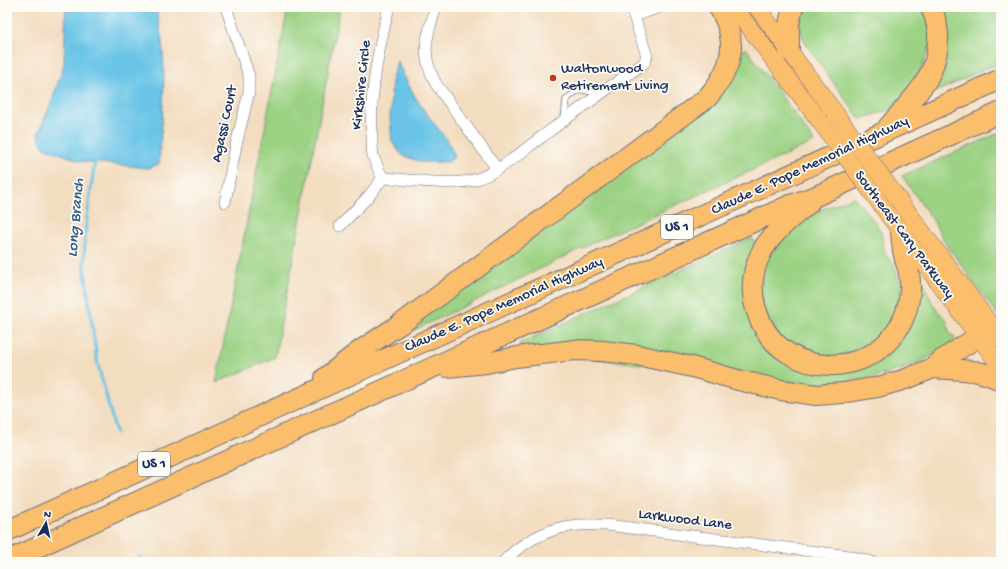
<svg xmlns="http://www.w3.org/2000/svg" width="1008" height="569" viewBox="0 0 1008 569" font-family="'Gochi Hand',sans-serif">
	<style>
		.green { fill: #9bd283; stroke: #5b8070 }
		.water { fill: #69c4e7; stroke: #427aa2 }
		.lines { fill: none; stroke-linecap: round; stroke-linejoin: round }
		.stream { stroke: #69c4e7; stroke-width: 3 }
		.lane-casing { stroke: #676c80; stroke-width: 7 }
		.street-casing { stroke: #676c80; stroke-width: 12 }
		.primary-casing { stroke: #676c80; stroke-width: 18 }
		.highway-casing { stroke: #676c80; stroke-width: 22 }
		.lane { stroke: #fff; stroke-width: 5.5 }
		.street { stroke: #fff; stroke-width: 11 }
		.primary { stroke: #fabe6d; stroke-width: 17 }
		.highway { stroke: #fabe6d; stroke-width: 20 }
		.primary-bridge-casing { stroke: #676c80; stroke-width: 18; stroke-linecap: butt }
		.primary-bridge { stroke: #fabe6d; stroke-width: 17 }
		.poi-dot { fill: #c8321e; stroke: #fdfcf7; stroke-width: 1.5 }
		.labels { text-anchor: middle; dominant-baseline: central; stroke-width: 3.5; stroke-linejoin: round; paint-order: stroke }
		.shield { fill: #fdfcf7; stroke: #5f6c8c; stroke-width: 1 }
		.shield-label { font-size: 14px; font-weight: bold; fill: #1b2f5e }
		.poi-label { font-size: 15px; fill: #1b2f5e; stroke: #fdfcf7; text-anchor: start }
		.street-label { font-size: 15px; fill: #1b2f5e; stroke: #fdfcf7 }
		.water-label { font-size: 16px; font-style: italic; fill: #325c87; stroke: #fdfcf7 }
	</style>
	<rect width="100%" height="100%" fill="#fdfcf7"/>
	<filter id="ink" filterUnits="userSpaceOnUse"><feTurbulence type="fractalNoise" baseFrequency=".025" numOctaves="2"/><feDisplacementMap in="SourceGraphic" scale="8" xChannelSelector="R" yChannelSelector="G"/><feConvolveMatrix kernelMatrix="1 2 1 2 8 2 1 2 1" color-interpolation-filters="sRGB"/></filter>
	<filter id="wash" filterUnits="userSpaceOnUse"><feTurbulence type="fractalNoise" baseFrequency=".012" numOctaves="4" result="noise"/><feDisplacementMap in="SourceGraphic" scale="16" xChannelSelector="R" yChannelSelector="G"/><feGaussianBlur stdDeviation="0.9" result="paint"/><feColorMatrix in="noise" values="0 0 0 0 0 0 0 0 0 0 0 0 0 0 0 0 0 1.4 0 .05"/><feComposite in="paint" operator="in"/></filter>
	<g filter="url(#wash)">
		<rect width="100%" height="100%" fill="#f3ddc0"/>
		<path class="green" d="M 288,7 L 340,7 L 276,351 L 275,357 L 216,383 Z
			M 800,7 L 924,7 L 933,40 L 912,92 L 890,110 L 860,119 L 807,46 L 802,35 L 799,23 L 795,23 Z
			M 935,7 L 1001,7 L 1001,62 L 931,94 L 928,90 Z
			M 746,48 L 796,116 L 814,142 L 590,244 L 469,304 L 408,333 L 405,327 L 639,157 L 738,53 Z
			M 1001,132 L 1001,320 L 944,241 L 934,222 L 902,176 Z
			M 854,197 L 877,225 L 881,233 L 885,252 L 889,259 L 894,264 L 898,279 L 901,280 L 903,302 L 881,342 L 826,360 L 786,345 L 761,309 L 762,264 L 795,223 L 820,210 Z
			M 752,238 L 758,248 L 760,335 L 856,370 L 918,282 L 923,282 C 927,290 929,298 934,306 C 942,317 948,317 949,333 L 955,337 C 953,346 943,350 935,354 C 894,377 854,383 807,384 L 524,350 L 520,343 Z"/>
		<path class="water" d="M 66,7 L 155,7 C 170,58 162,112 159,164 L 148,168 L 80,161 L 43,147 L 38,135 L 52,101 L 64,64 Z
			M 397,61 C 405,78 413,95 424,110 C 435,126 449,139 455,157 L 448,162 L 421,162 L 402,155 L 392,142 L 390,117 L 392,80 Z"/>
		<g class="lines">
			<path class="stream" d="M 95,159 L 85,234 L 84,264 L 97,361 L 116,433
				M 140,557 L 142,562"/>
		</g>
	</g>
	<g filter="url(#ink)">
		<g class="lines">
			<g class="lane-casing">
				<path id="lane" d="M 564,120 L 566,100 C 578,88 583,88 598,95"/>
			</g>
			<g class="street-casing">
				<path id="street" d="M 436,7 C 426,38 420,54 436,84 L 497,169
					M 634,16 L 660,7
					M 383,178 C 409,179 454,187 477,179 C 502,170 522,151 543,136 C 576,111 610,87 644,63 L 647,56 L 631,7
					M 383,178 C 379,171 376,164 373,156 C 372,150 372,143 372,137 C 369,98 379,46 389,7
					M 225,202 L 236,145 L 249,92 L 249,76 L 226,7
					M 340,226 L 368,197 L 383,178
					M 503,562 C 520,544 544,530 570,526 C 582,524 595,525 607,525 L 849,556 L 872,562"/>
			</g>
			<g class="primary-casing">
				<path id="primary" d="M 734,7 L 819,120
					M 757,7 L 835,113
					M 901,203 L 1001,339
					M 884,209 L 1001,367"/>
			</g>
			<g class="highway-casing">
				<path id="highway" d="M 789,51 L 789,24 L 793,7
					M 888,127 C 914,97 940,76 938,33 C 937,24 935,14 930,7
					M 809,203 C 792,218 772,232 761,253 C 752,271 750,289 756,309 C 780,392 903,380 910,291 C 911,278 908,268 904,256 C 902,248 902,240 901,232
					M 447,367 L 486,363 L 516,357 L 575,350 L 603,351 L 637,355 L 692,367 L 738,380 L 781,390 L 816,395 L 843,393 L 878,387 L 906,379 L 933,368 L 942,360 L 993,327
					M 933,368 C 957,370 980,368 1001,381
					M 325,378 L 358,352 L 402,323 L 707,98 C 725,77 737,55 728,27 C 726,20 722,14 719,7
					M 7,531 L 1001,79
					M 7,561 L 788,206 L 814,197 L 1001,112"/>
			</g>
			<use href="#lane" class="lane"/>
			<use href="#street" class="street"/>
			<use href="#primary" class="primary"/>
			<use href="#highway" class="highway"/>
			<g class="primary-bridge-casing">
				<path id="primary-bridge" d="M 835,113 L 901,203
					M 819,120 L 884,209"/>
			</g>
			<use href="#primary-bridge" class="primary-bridge"/>
		</g>
	</g>
	<circle class="poi-dot" cx="553" cy="78" r="4"/>
	<g class="labels">
		<g class="shield">
			<rect x="661" y="215" width="32" height="24" rx="3"/>
			<rect x="138" y="452" width="32" height="24" rx="3"/>
		</g>
		<g class="shield-label">
			<text x="677" y="227">US 1</text>
			<text x="154" y="464">US 1</text>
		</g>
		<g class="poi-label">
			<text x="561" y="69">Waltonwood<tspan x="561" dy="17">Retirement Living</tspan></text>
		</g>
		<g class="street-label">
			<text transform="translate(362 85) rotate(-84)">Kirkshire Circle</text>
			<text transform="translate(225 124) rotate(-78)">Agassi Court</text>
			<text transform="translate(810 166) rotate(-25)">Claude E. Pope Memorial Highway</text>
			<text transform="translate(904 235) rotate(53)">Southeast Cary Parkway</text>
			<text transform="translate(504 305) rotate(-24)">Claude E. Pope Memorial Highway</text>
			<text transform="translate(685 520) rotate(7)">Larkwood Lane</text>
		</g>
		<g class="water-label">
			<text transform="translate(77 218) rotate(-85)">Long Branch</text>
		</g>
	</g>
	<rect width="1008" height="569" fill="none" stroke="#fdfcf7" stroke-width="24"/>
	<g transform="translate(46 523) rotate(9)" stroke="#fdfcf7" stroke-width="3" paint-order="stroke">
	<path d="M0-3L7 15L0 10L-7 15Z" fill="#1b2f5e"/>
	<text y="-6" font-size="11" font-weight="bold" text-anchor="middle" fill="#1b2f5e">N</text>
	</g>
</svg>
